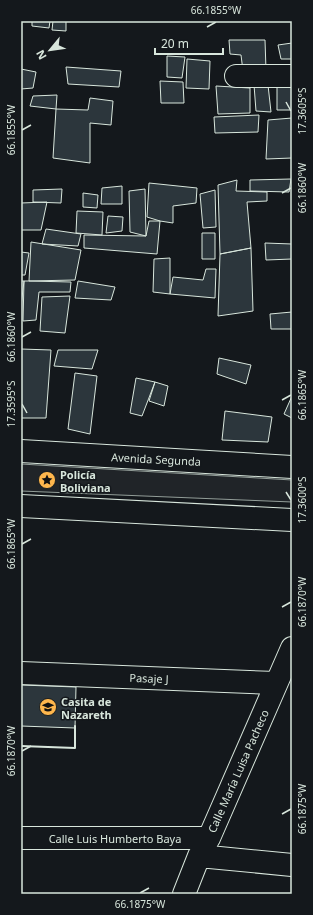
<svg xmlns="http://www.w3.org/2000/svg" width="313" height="915" viewBox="0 0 313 915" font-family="'Noto Sans',sans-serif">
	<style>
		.green { fill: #202428; stroke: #939e99 }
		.building { fill: #2c363c; stroke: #d8e6dc }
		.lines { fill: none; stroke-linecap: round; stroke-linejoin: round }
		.minor-casing { stroke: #d8e6dc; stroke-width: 24 }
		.major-casing { stroke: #d8e6dc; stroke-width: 24 }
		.minor { stroke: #14181c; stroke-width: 22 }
		.major { stroke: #14181c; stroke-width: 22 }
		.wall { stroke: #d8e6dc; stroke-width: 2 }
		.ticks { fill: none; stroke: #d8e6dc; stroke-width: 1.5 }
		.labels { text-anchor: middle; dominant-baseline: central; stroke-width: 3; stroke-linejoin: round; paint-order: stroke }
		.street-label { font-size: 11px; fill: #d8e6dc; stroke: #14181c }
		.poi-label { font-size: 11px; font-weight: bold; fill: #d8e6dc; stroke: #14181c; text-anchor: start }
		.neatline { fill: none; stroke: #d8e6dc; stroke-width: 1.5 }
		.ticks-label { font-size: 10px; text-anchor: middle; fill: #d8e6dc }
	</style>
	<rect width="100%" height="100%" fill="#14181c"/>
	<path class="green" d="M 21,464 L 292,480 L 292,502 L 21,491 Z"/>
	<path class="building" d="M 32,21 L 50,21 L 49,28 L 32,26 Z
		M 53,21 L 66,21 L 66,31 L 52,30 Z
		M 229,40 L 265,40 L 266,70 L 243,71 L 241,55 L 230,54 Z
		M 292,43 L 292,59 L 281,59 L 278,45 Z
		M 167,56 L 185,57 L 182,78 L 167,77 Z
		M 187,59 L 210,61 L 209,89 L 186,88 Z
		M 66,67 L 121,71 L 119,87 L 68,84 Z
		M 21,69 L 36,72 L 33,88 L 21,89 Z
		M 160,81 L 183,82 L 184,103 L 161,103 Z
		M 254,85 L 268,85 L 271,112 L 256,111 Z
		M 292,85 L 292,110 L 277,110 L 277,86 Z
		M 216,86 L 250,88 L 250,113 L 218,114 Z
		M 57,95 L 56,109 L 30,106 L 33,96 Z
		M 90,98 L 113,101 L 111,125 L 90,123 L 90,163 L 53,158 L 56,109 L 88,110 Z
		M 259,115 L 258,132 L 215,133 L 214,117 Z
		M 292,118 L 292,158 L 266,159 L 268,120 Z
		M 291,179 L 289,192 L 250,191 L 250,180 Z
		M 237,180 L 236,191 L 267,192 L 267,201 L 247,202 L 251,248 L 220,254 L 218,185 Z
		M 149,183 L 197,188 L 196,203 L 173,206 L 173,223 L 160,221 L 147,217 Z
		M 122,186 L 122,204 L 101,204 L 102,188 Z
		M 62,189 L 61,203 L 33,202 L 33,190 Z
		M 145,189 L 146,236 L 130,232 L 129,191 Z
		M 215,190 L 216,227 L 203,228 L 200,194 Z
		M 83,193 L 98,195 L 97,208 L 83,207 Z
		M 47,202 L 41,230 L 21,230 L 21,203 Z
		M 77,211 L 103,212 L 102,235 L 76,233 Z
		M 108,216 L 123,217 L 122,231 L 106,233 Z
		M 149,221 L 160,221 L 157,254 L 84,248 L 84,235 L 146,236 Z
		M 46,229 L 81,234 L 78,246 L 42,244 Z
		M 202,233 L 215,233 L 215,259 L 202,259 Z
		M 31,242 L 81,250 L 75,280 L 29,281 Z
		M 265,243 L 292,244 L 292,259 L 266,260 Z
		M 251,248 L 253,311 L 218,316 L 220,254 Z
		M 21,252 L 29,253 L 25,275 L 21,275 Z
		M 170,258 L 170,294 L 153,292 L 154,259 Z
		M 206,269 L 216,269 L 215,298 L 170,294 L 173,277 L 203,280 Z
		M 21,281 L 24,281 L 21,306 Z
		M 24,281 L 29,281 L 71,282 L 70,292 L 39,292 L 36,320 L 23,321 Z
		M 78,281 L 115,287 L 111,300 L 75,298 Z
		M 70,296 L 65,333 L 40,331 L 42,297 Z
		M 292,312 L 292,329 L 271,329 L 270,314 Z
		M 21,349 L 51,350 L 46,418 L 21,418 Z
		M 58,350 L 98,350 L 92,369 L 54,366 Z
		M 219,358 L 251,365 L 246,384 L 217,374 Z
		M 75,373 L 97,376 L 90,434 L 68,429 Z
		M 136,378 L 155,382 L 142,416 L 130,413 Z
		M 155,382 L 168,386 L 164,406 L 149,401 Z
		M 292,396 L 292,418 L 284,414 Z
		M 225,411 L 272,417 L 268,442 L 222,440 Z
		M 21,685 L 76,687 L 75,728 L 21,726 Z"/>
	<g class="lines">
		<g class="minor-casing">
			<path id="minor" d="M 236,76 L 292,76
				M 21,673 L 276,683
				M 21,838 L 209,838
				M 199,856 L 292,865
				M 184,894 L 199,856 L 209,838 L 292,648"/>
		</g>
		<g class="major-casing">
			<path id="major" d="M 21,451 L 292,467
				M 21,506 L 292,520"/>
		</g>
		<use href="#minor" class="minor"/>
		<use href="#major" class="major"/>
		<path class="wall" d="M 21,746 L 75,748 L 75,726"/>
	</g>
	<path class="ticks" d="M 207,27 L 216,22M 286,102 L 291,111M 22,130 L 31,125M 282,193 L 291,188M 22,337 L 31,332M 282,400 L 291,395M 22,404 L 27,413M 286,492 L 291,500M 22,544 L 31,539M 282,607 L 291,602M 22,751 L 31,746M 282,814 L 291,809M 140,893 L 149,888"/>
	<defs>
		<g id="sight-disc" transform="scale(0.9)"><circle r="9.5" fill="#ffb74d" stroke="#14181c"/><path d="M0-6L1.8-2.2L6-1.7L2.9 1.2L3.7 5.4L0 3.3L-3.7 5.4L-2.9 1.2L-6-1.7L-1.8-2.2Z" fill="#111"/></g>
		<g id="school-disc" transform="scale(0.9)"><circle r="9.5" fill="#ffb74d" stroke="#14181c"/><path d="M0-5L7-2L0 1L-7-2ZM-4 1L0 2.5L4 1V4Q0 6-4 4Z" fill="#111"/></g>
	</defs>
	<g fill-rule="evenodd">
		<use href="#sight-disc" x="47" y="480"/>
		<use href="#school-disc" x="48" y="707"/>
	</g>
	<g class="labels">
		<g class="street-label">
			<text transform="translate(156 459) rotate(3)">Avenida Segunda</text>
			<text transform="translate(149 678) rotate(2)">Pasaje J</text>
			<text transform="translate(238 771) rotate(-66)">Calle María Luisa Pacheco</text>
			<text x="115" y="838">Calle Luis Humberto Baya</text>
		</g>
		<g class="poi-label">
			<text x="60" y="474">Policía<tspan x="60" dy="13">Boliviana</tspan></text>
			<text x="61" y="701">Casita de<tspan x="61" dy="13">Nazareth</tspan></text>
		</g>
	</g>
	<rect width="313" height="915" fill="none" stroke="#14181c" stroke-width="44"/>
	<g transform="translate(50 50) rotate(241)" stroke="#14181c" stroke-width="3" paint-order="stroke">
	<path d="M0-3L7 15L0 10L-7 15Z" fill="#d8e6dc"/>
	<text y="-6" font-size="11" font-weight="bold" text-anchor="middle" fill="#d8e6dc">N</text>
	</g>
	<path d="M155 48v6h68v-6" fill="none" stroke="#d8e6dc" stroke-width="2"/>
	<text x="161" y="48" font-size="12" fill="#d8e6dc" stroke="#14181c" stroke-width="3" paint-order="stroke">20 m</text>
	<rect x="22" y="22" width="269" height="871" class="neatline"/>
	<g class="ticks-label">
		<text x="216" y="14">66.1855°W</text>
		<text transform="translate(302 111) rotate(-90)" y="4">17.3605°S</text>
		<text transform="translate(11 130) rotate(-90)" y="4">66.1855°W</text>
		<text transform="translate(302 188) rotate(-90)" y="4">66.1860°W</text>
		<text transform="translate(11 337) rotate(-90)" y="4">66.1860°W</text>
		<text transform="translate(302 395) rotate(-90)" y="4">66.1865°W</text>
		<text transform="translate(11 404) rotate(-90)" y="4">17.3595°S</text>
		<text transform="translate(302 500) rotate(-90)" y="4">17.3600°S</text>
		<text transform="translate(11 544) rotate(-90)" y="4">66.1865°W</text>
		<text transform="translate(302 602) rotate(-90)" y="4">66.1870°W</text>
		<text transform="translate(11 751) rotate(-90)" y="4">66.1870°W</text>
		<text transform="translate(302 809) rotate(-90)" y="4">66.1875°W</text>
		<text x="140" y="908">66.1875°W</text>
	</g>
</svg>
